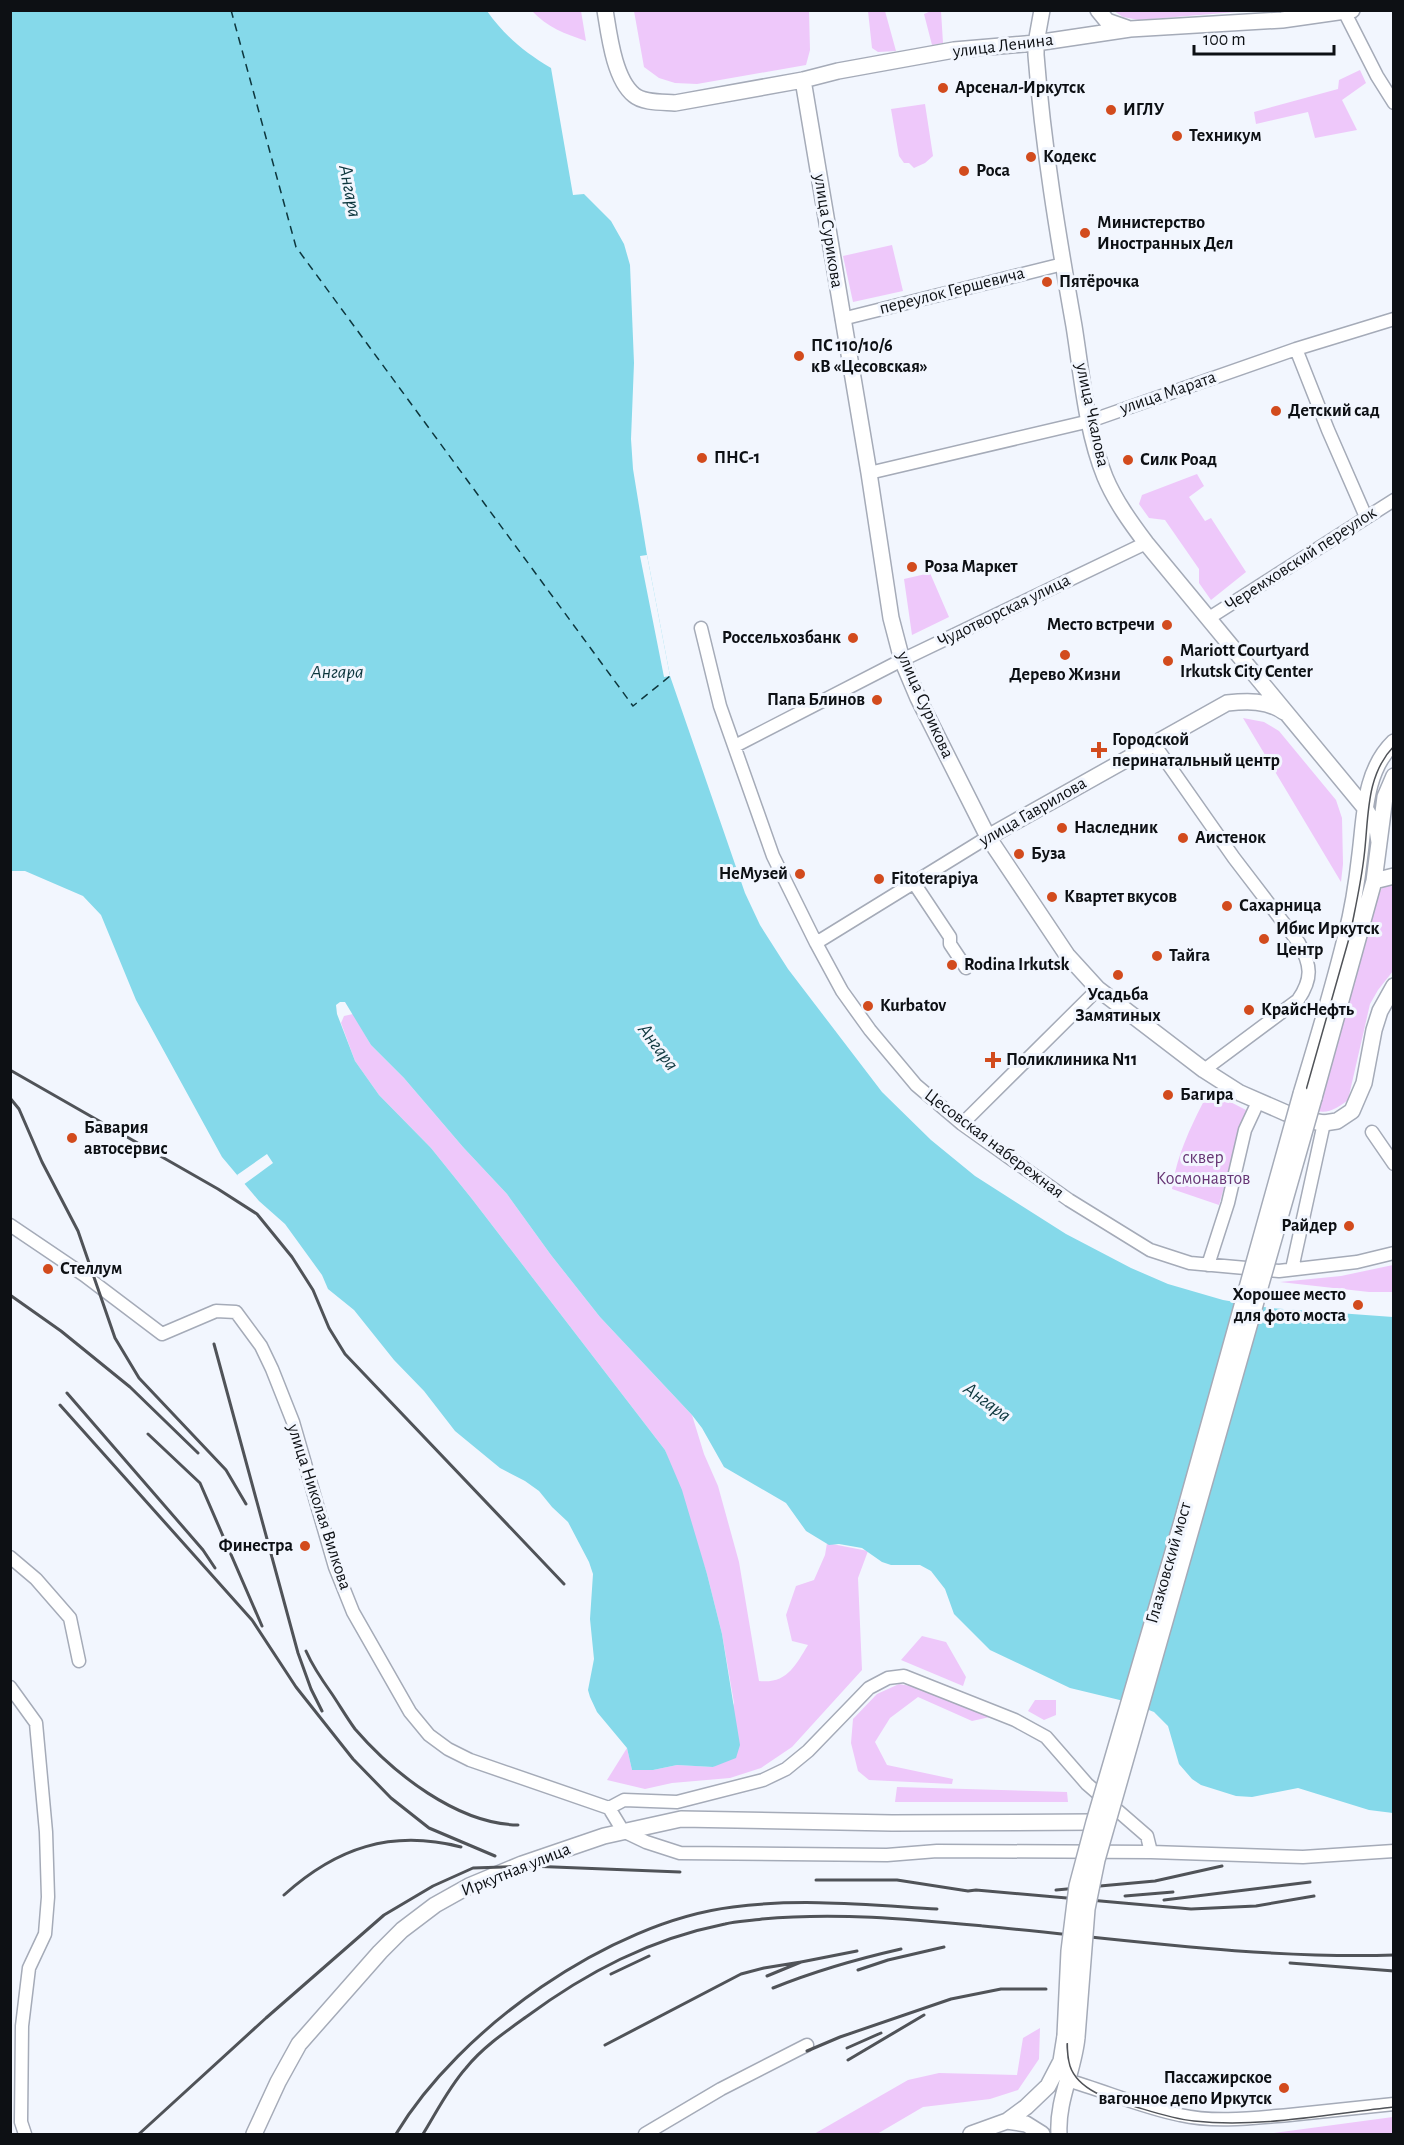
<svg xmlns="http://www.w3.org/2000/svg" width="1404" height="2145" viewBox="0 0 1404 2145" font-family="'Alegreya Sans',sans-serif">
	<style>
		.green { fill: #eec8fa }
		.water { fill: #85d9ea }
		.pier { fill: #f2f6fe }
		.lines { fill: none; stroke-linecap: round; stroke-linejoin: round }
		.ferry { stroke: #0e373e; stroke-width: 1.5; stroke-dasharray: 8 6; stroke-linecap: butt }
		.minor-casing { stroke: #a5abb8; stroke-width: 15 }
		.major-casing { stroke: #a5abb8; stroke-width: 18 }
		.minor { stroke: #fff; stroke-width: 12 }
		.major { stroke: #fff; stroke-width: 15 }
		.tram { stroke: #505358; stroke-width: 1.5 }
		.rail { stroke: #505358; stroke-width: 3 }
		.major-bridge-casing { stroke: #a5abb8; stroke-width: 18; stroke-linecap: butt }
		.major-bridge { stroke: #fff; stroke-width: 15 }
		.poi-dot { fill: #d24b1d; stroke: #f2f6fe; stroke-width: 2 }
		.labels { text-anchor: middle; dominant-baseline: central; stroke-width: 6; stroke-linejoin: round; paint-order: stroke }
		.street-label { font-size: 18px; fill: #0d1014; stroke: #f2f6fe }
		.poi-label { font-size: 18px; font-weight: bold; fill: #0d1014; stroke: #f2f6fe; text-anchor: start }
		.park-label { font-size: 18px; fill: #663574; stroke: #f2f6fe }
		.water-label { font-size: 20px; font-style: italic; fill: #0e373e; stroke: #f2f6fe }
	</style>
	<rect width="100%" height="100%" fill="#f2f6fe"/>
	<path class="green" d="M 532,11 L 581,11 L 586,41 C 565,34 547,27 532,11 Z
		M 634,11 L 809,11 L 810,50 L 806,65 L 697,84 L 675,83 L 659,78 L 644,67 Z
		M 868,11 L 885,11 L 896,51 L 878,52 L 872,48 Z
		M 931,11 L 941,11 L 943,43 L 932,45 L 924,14 Z
		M 1114,11 L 1248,11 L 1139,20 L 1123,17 Z
		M 1360,70 L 1366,83 L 1342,100 L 1357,130 L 1315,138 L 1308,112 L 1256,124 L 1254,112 L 1338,89 L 1339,80 Z
		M 925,104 L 933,156 L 925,163 L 914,168 L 909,163 L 904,163 L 899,156 L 891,109 Z
		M 892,245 L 903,291 L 853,302 L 843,256 Z
		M 1197,474 L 1204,486 L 1189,497 L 1205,521 L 1211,518 L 1246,572 L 1211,600 L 1199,583 L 1199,569 L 1165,520 L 1149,518 L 1139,504 L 1142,495 Z
		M 930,573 L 949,617 L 912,635 L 904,579 Z
		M 1243,718 L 1264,722 L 1279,731 L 1336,800 L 1342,818 L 1343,864 L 1341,882 Z
		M 1393,881 L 1393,971 L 1378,990 L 1370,1004 L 1348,1100 C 1339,1107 1329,1114 1317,1111 L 1377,896 L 1384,885 Z
		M 353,1014 L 371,1045 L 404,1078 L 463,1147 L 507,1194 L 551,1255 L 600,1317 L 692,1415 L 704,1454 L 718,1486 L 739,1562 L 759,1681 C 787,1684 795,1666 808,1645 L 792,1641 L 786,1615 L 796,1586 L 814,1580 L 825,1555 L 827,1543 L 868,1551 L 858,1578 L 862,1670 L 792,1747 L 761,1768 L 730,1778 L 672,1783 L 645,1789 L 607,1780 L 627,1748 L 632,1770 L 653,1770 L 677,1765 L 714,1767 L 734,1703 L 722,1634 L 707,1574 L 665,1450 L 472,1199 L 431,1148 L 379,1095 L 355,1061 L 341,1023 L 344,1016 Z
		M 1209,1091 L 1246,1110 L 1219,1205 L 1172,1189 C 1177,1153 1193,1122 1209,1091 Z
		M 1393,1265 L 1393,1292 L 1369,1292 L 1280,1282 L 1341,1276 Z
		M 922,1636 L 946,1642 L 966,1677 L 963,1686 L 901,1660 Z
		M 899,1684 L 928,1689 L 984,1711 L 990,1717 L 972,1721 L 918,1697 L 890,1718 L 875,1742 L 887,1765 L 953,1779 L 952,1784 L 869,1780 L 858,1771 L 851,1743 L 853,1719 L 877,1694 Z
		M 1035,1700 L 1056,1700 L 1056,1715 L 1044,1720 L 1028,1711 Z
		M 897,1787 L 1067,1792 L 1068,1802 L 895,1802 Z
		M 1040,2028 L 1039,2059 L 1018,2090 L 990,2099 L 923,2107 L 877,2134 L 814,2134 L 908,2080 L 939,2073 L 1017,2075 L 1023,2038 Z
		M 1393,2117 L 1393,2134 L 1266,2134 Z"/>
	<path class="water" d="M 10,11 L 487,11 C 505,36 524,52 551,68 L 573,195 L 584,194 L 611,221 L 624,244 L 630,265 L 634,363 L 631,439 L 633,469 L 647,555 L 670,676 L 745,893 L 760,925 L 788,969 L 882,1092 L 931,1140 L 975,1176 L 1066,1234 L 1131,1268 L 1168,1284 L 1223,1300 L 1270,1308 L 1393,1317 L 1393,1813 L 1369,1810 L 1298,1788 L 1252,1797 L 1236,1796 L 1201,1785 L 1192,1779 L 1179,1764 L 1168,1726 L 1154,1712 L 1128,1702 L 1070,1688 L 990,1650 L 954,1614 L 945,1589 L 931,1571 L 920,1565 L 891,1565 L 882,1562 L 862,1548 L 839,1544 L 829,1545 L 806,1531 L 786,1503 L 724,1467 L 702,1428 L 692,1415 L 600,1317 L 551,1255 L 507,1194 L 463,1147 L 404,1078 L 371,1045 L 345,1002 L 340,1002 L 336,1005 L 337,1014 L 355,1061 L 379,1095 L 431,1148 L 472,1199 L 665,1450 L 682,1490 L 707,1574 L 722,1634 L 740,1745 L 736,1758 L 713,1767 L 677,1765 L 653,1770 L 632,1770 L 627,1748 L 597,1712 L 590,1697 L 588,1690 L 594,1659 L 590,1619 L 593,1574 L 589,1562 L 568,1522 L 552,1507 L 539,1491 L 525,1481 L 500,1468 L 455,1431 L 424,1391 L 394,1360 L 354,1310 L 328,1289 L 322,1275 L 285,1224 L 259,1201 L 222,1157 L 136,1000 L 101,915 L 83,896 L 25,871 L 11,871 Z"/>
	<path class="pier" d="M 647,555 L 670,676 L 664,677 L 640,556 Z
		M 267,1154 L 273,1163 L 243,1185 L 237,1175 Z"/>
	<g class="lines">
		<path class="ferry" d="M 231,10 L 296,247 L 633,706 L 670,676"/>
		<g class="minor-casing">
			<path id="minor" d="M 1345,13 L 1377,76 L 1394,103
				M 842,319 L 1063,264
				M 1296,349 L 1328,430 L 1366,517
				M 869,473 L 1090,421 L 1296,349 L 1394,319
				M 1209,618 L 1394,500
				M 701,628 L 720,706 L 773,856 L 816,943 L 842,991 L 870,1030 L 916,1085 L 962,1124 L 1069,1200 L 1150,1250 L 1190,1263 L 1279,1271 L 1357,1262 L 1394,1253
				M 1154,744 L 1234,858 L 1299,943 C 1311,965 1313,978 1298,1000 L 1204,1070
				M 735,746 L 902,660 L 1146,543
				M 914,883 L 950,937 L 950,944 L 966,968
				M 816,943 L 988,837
				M 962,1124 L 1098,989
				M 1372,1132 L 1394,1164
				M 10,1225 L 84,1275 L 162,1334 L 216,1311 L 236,1312 L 261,1346 L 272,1369 L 293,1422 L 335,1567 L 353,1612 L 410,1712 L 429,1735 L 448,1749 L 470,1760 L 609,1808 L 623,1831 L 646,1842 L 680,1853 L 887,1855 L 937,1851 L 1151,1852 L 1303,1857 L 1394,1851
				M 1208,1265 L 1228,1203 L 1245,1130 L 1258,1102
				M 1292,1269 L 1324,1123
				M 10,1557 L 36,1579 L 70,1618 L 79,1661
				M 10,1687 L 36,1723 L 46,1832 L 48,1897 L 45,1934 L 29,1968 L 22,2026 L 21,2122 L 25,2134
				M 609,1808 L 624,1800 L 677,1802 L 763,1780 L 786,1769 L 808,1751 L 869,1688 L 888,1678 L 904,1676 L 1015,1720 L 1046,1737 L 1087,1784 L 1147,1836 L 1151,1852
				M 1067,2080 C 1105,2091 1141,2107 1180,2115 C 1215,2123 1254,2118 1289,2115 C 1324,2111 1359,2108 1394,2104
				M 645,2134 L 721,2089 L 807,2045"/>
		</g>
		<g class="major-casing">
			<path id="major" d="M 605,10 C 609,34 614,79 634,95 C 643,103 663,102 675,103 L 803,80 L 838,71 L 954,50 L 1036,43 L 1130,29 L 1282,20 L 1352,10
				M 1042,10 L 1036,43 L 1036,55 C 1043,146 1058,236 1074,326 C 1082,376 1086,430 1105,477 C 1115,501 1131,523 1146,543 L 1365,808 L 1377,829 L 1379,842
				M 1098,10 L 1107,21 L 1127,28
				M 803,80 L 869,473 L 891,618 L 902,660 L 918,698 L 988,837 L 1067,955 L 1098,989 L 1204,1070 L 1240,1093 L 1286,1113 L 1305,1120 L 1324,1123 L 1337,1121 L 1352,1111 L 1364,1083 L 1374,1030 L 1380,1011 L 1394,986
				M 988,837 L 1227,703 C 1247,701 1267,700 1284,712
				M 1374,881 L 1394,876
				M 1301,1094 C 1317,1041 1333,989 1346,935 C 1353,908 1357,881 1360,854 C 1365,815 1364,771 1394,742
				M 1314,1098 L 1374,881 L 1385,797 L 1394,776
				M 1007,2121 L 1026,2124 L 1042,2134
				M 254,2134 L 278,2082 L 299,2044 L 380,1952 L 402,1930 L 435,1905 L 469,1886 L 522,1864 L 604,1836 L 681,1819 L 892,1823 L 1094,1822
				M 971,2134 L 1007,2121 L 1026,2107 L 1048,2086 L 1061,2061 L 1065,2036
				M 1059,2134 C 1057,2100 1074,2070 1077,2037"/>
		</g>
		<use href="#minor" class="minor"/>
		<use href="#major" class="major"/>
		<path class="tram" d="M 1394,746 C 1365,776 1369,818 1364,857 C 1361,883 1355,909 1350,935 L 1078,1894 C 1073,1934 1070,1975 1068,2016 C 1068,2032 1065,2050 1070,2066 C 1078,2090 1110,2100 1133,2106 C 1153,2112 1173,2119 1194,2121 C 1260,2128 1328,2114 1394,2107"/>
		<path class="rail" d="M 10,1070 L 218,1189 L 257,1214 L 292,1257 L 313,1290 L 329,1328 L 345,1354 L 564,1584
			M 10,1098 L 19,1109 L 42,1162 L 78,1231 L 115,1338 L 139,1378 L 226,1470 L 246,1504
			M 10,1295 L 61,1331 L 130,1387 L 198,1453
			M 214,1344 L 298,1653 L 311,1689 L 322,1711
			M 67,1393 L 203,1550 L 215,1568
			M 60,1405 L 252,1620 L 296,1687 L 353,1759 L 391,1798 L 429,1828 L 495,1856
			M 148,1434 L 200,1483 L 262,1626
			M 306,1651 C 313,1667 322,1680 332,1694 C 340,1706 347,1718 355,1729 C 393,1773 457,1824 518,1825
			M 522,1864 L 529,1866 L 680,1872
			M 816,1880 L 897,1880 L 968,1891 L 976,1890 L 1191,1909 L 1256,1906 L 1314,1896
			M 1056,1890 L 1155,1881 L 1222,1866
			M 284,1895 C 336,1848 391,1829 461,1847
			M 1125,1896 L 1173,1892
			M 1164,1900 L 1310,1882
			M 1290,1963 L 1394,1971
			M 858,1970 L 888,1960 L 944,1947
			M 611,1974 L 649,1956
			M 767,1976 L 801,1962 L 857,1951
			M 773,1988 C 815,1971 857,1959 901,1949
			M 605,2045 L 741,1974 L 764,1968 L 801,1962
			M 847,2048 L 881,2033
			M 807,2051 L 840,2037 L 951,1999 L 1001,1989 L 1046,1989
			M 848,2060 L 924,2015
			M 139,2134 L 266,2018 L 384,1915 L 433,1886 L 473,1868 L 529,1866
			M 396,2134 C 459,2029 609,1922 733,1907 C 801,1898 869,1905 937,1909
			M 423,2134 C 436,2113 449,2087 466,2068 C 482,2048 505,2032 526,2017 C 587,1972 650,1939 725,1924 C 737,1921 750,1921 762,1919 C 836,1912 909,1919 983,1926 C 1120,1939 1256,1959 1394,1955"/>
		<g class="major-bridge-casing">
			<path id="major-bridge" d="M 1065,2036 L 1069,1951 L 1077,1886 L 1094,1822 L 1182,1521 L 1301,1094
				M 1077,2037 L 1087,1909 L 1097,1860 L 1314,1098"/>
		</g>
		<use href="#major-bridge" class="major-bridge"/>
	</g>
	<g class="poi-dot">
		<circle cx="943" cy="88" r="6"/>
		<circle cx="1111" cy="110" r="6"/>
		<circle cx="1177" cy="136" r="6"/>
		<circle cx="1031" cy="157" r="6"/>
		<circle cx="964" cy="171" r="6"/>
		<circle cx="1085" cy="233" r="6"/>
		<circle cx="1047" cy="282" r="6"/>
		<circle cx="799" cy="356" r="6"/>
		<circle cx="1276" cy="411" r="6"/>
		<circle cx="702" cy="458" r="6"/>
		<circle cx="1128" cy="460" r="6"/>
		<circle cx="912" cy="567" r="6"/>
		<circle cx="1167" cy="625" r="6"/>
		<circle cx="853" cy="638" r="6"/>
		<circle cx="1065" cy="655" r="6"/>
		<circle cx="1168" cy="661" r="6"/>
		<circle cx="877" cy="700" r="6"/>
		<path d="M1096 741h6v6h6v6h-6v6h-6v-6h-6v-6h6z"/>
		<circle cx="1062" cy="828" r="6"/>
		<circle cx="1183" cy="838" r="6"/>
		<circle cx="1019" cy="854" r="6"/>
		<circle cx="800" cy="874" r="6"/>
		<circle cx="879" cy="879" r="6"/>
		<circle cx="1052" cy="897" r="6"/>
		<circle cx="1227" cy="906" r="6"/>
		<circle cx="1264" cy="939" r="6"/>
		<circle cx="1157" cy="956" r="6"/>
		<circle cx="952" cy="965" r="6"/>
		<circle cx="1118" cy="975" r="6"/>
		<circle cx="868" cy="1006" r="6"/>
		<circle cx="1249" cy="1010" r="6"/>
		<path d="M990 1051h6v6h6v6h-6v6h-6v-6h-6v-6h6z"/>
		<circle cx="1168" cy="1095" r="6"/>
		<circle cx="72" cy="1138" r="6"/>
		<circle cx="1349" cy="1226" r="6"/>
		<circle cx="48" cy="1269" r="6"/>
		<circle cx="1358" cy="1305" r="6"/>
		<circle cx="305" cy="1546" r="6"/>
		<circle cx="1284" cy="2088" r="6"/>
	</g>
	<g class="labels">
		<g class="street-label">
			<text transform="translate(1003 46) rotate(-7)">улица Ленина</text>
			<text transform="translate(828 231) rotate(81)">улица Сурикова</text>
			<text transform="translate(952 291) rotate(-14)">переулок Гершевича</text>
			<text transform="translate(1168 393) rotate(-19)">улица Марата</text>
			<text transform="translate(1092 415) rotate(78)">улица Чкалова</text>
			<text transform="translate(1301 559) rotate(-33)">Черемховский переулок</text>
			<text transform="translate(1004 611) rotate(-26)">Чудотворская улица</text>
			<text transform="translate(925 705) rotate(66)">улица Сурикова</text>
			<text transform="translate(1033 812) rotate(-30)">улица Гаврилова</text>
			<text transform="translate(994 1144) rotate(37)">Цесовская набережная</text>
			<text transform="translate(319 1507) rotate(72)">улица Николая Вилкова</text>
			<text transform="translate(1169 1563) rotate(-74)">Глазковский мост</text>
			<text transform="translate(516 1870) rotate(-22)">Иркутная улица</text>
		</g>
		<g class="poi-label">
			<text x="955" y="88">Арсенал-Иркутск</text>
			<text x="1123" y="110">ИГЛУ</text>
			<text x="1189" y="136">Техникум</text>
			<text x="1043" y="157">Кодекс</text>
			<text x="976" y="171">Роса</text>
			<text x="1097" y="223">Министерство<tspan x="1097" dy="21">Иностранных Дел</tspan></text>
			<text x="1059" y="282">Пятёрочка</text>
			<text x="811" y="346">ПС 110/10/6<tspan x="811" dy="21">кВ «Цесовская»</tspan></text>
			<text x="1288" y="411">Детский сад</text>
			<text x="714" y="458">ПНС-1</text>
			<text x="1140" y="460">Силк Роад</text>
			<text x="924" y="567">Роза Маркет</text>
			<text x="1155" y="625" text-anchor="end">Место встречи</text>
			<text x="841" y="638" text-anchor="end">Россельхозбанк</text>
			<text x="1180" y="651">Mariott Courtyard<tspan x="1180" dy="21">Irkutsk City Center</tspan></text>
			<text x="1065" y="675" text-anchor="middle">Дерево Жизни</text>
			<text x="865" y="700" text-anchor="end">Папа Блинов</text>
			<text x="1112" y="740">Городской<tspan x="1112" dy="21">перинатальный центр</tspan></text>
			<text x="1074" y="828">Наследник</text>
			<text x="1195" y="838">Аистенок</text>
			<text x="1031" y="854">Буза</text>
			<text x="788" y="874" text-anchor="end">НеМузей</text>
			<text x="891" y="879">Fitoterapiya</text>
			<text x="1064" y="897">Квартет вкусов</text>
			<text x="1239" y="906">Сахарница</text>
			<text x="1276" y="929">Ибис Иркутск<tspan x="1276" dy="21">Центр</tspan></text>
			<text x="1169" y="956">Тайга</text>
			<text x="964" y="965">Rodina Irkutsk</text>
			<text x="1118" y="995" text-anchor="middle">Усадьба<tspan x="1118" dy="21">Замятиных</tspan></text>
			<text x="880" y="1006">Kurbatov</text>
			<text x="1261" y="1010">КрайсНефть</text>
			<text x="1006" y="1060">Поликлиника N11</text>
			<text x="1180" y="1095">Багира</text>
			<text x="84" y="1128">Бавария<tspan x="84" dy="21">автосервис</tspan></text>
			<text x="1337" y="1226" text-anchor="end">Райдер</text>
			<text x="60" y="1269">Стеллум</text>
			<text x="1346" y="1295" text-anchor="end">Хорошее место<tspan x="1346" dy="21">для фото моста</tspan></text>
			<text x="293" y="1546" text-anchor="end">Финестра</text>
			<text x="1272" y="2078" text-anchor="end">Пассажирское<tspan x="1272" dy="21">вагонное депо Иркутск</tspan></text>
		</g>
		<g class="park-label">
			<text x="1203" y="1158">сквер<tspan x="1203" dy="21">Космонавтов</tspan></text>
		</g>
		<g class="water-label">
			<text transform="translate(350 191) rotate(79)">Ангара</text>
			<text x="337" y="672">Ангара</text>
			<text transform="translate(658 1047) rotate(53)">Ангара</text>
			<text transform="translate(987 1402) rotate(36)">Ангара</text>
		</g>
	</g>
	<rect width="1404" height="2145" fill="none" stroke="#0d1014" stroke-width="24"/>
	<path d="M1194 45v9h140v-9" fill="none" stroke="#0d1014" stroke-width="3"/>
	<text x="1203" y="45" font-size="18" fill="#0d1014" stroke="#f2f6fe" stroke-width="4.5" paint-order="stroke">100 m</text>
</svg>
